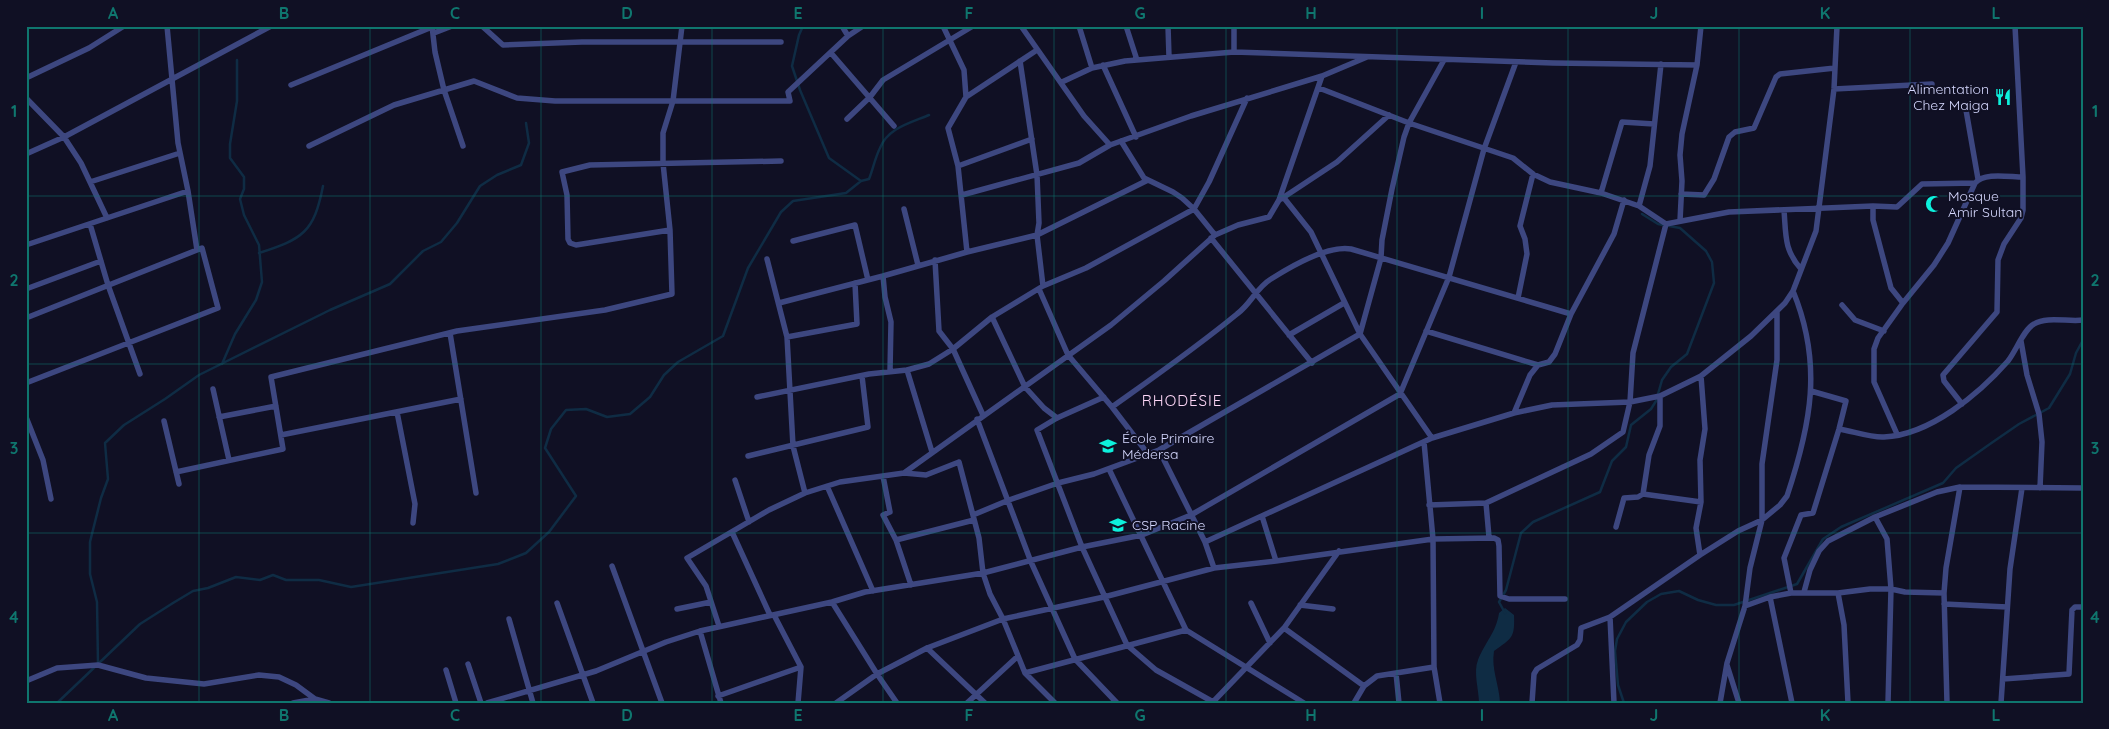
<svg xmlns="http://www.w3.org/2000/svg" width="2109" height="729" viewBox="0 0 2109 729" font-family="Quicksand,sans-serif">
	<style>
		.water { fill: #0f2c44 }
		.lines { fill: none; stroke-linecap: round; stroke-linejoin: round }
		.stream { stroke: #0f2c44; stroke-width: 2.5 }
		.street { stroke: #3d4780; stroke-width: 5.5 }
		.grid { fill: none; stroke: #0f766e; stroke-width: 1; stroke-opacity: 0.55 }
		.labels { text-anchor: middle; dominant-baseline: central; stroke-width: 4; stroke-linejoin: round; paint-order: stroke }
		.poi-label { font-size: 14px; fill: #d4d7fd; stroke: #101024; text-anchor: start }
		.neighbourhood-label { font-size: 15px; letter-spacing: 1px; fill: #fdd6f6; stroke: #101024 }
		.neatline { fill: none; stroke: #0f766e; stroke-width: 2 }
		.grid-label { font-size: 16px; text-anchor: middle; font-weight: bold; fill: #0f766e }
	</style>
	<rect width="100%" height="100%" fill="#101024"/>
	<path class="water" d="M 1505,608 L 1514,615 C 1515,638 1512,638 1494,651 C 1491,669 1499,684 1500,702 L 1479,703 C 1479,690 1473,672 1478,660 C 1485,642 1496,633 1499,613 Z"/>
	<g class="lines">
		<path class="stream" d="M 803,26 L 799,35 L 792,66 L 800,90 L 829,158 L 861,181
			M 259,253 C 303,239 314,232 323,186
			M 222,364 L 235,334 L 256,300 L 262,282 L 259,245 L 244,215 L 240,199 L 244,189 L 244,177 L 230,158 L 230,144 L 237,101 L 237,60
			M 1505,613 L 1499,602 L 1506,590 L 1521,533 L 1533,522 L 1600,492 L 1612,461 L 1626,447 L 1631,425 L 1651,409 L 1656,401 L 1662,380 L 1671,367 L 1687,354 L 1714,283 L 1712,262 L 1706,251 L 1680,228 L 1658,224 L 1642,214
			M 98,664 L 97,602 L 90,574 L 90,542 L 101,498 L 108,479 L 105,443 L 124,425 L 165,399 L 199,375 L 330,310 L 390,284 L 423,251 L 441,242 L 457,223 L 480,186 L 497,175 L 521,165 L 529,143 L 526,123
			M 57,703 L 140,624 L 173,603 L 193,591 L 208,588 L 236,577 L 260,580 L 273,575 L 286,580 L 319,580 L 351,587 L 498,564 L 526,553 L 549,532 L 576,496 L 545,448 L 551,429 L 566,410 L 586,409 L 607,417 L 630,414 L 650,397 L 664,375 L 678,362 L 723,336 L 748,268 L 781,212 L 793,201 L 846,193 L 861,181 L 869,179 C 873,169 875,158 880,148 C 888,128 910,123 929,115
			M 1624,703 L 1618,685 L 1615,651 L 1617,639 L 1626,622 L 1647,602 L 1661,594 L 1679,591 L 1698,600 L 1716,605 L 1734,605 L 1797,584 L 1823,539 L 1841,527 L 1943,483 L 1956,468 L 1990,444 L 2019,424 L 2049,408 L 2070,374 L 2076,353 L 2083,340"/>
		<path class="street" d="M 167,26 L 178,143 L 188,191 L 197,250
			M 482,26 L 503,45 L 582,42 L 781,42
			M 842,26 L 848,36
			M 943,26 L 964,70 L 966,97
			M 1021,26 L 1084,116 L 1110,145
			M 1079,26 L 1092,68
			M 1126,26 L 1137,60
			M 1168,26 L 1169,57
			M 434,33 L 452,26
			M 1234,52 L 1234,26
			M 831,53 L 894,126
			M 1020,61 L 1037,175 L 1039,223 L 1037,235 L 1043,286
			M 1103,65 L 1136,137
			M 26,78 L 89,48 L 124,26
			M 1062,82 L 1092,68 L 1125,61 L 1234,52 L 1553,63 L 1697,65
			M 291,85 L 432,27
			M 1319,88 L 1409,123 L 1513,158 L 1533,174 L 1550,182 L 1601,193 L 1639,206 L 1666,224 L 1729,212 L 1873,206 L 1897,207 L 1922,184 L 1975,183 C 1984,172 2009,177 2023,177
			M 1834,89 L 1932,84
			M 26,98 L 64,137 L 81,163 L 107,218
			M 1966,110 L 1978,179
			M 847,119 L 870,97 L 883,80 L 973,26
			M 1121,141 L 1144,178 L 1173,192 L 1182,198 L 1194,209 L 1215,235 L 1238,225 L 1269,217 L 1279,200 L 1322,76
			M 309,146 L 394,105 L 444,90 L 435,52 L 432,26
			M 463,146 L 444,90 L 474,81 L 517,98 L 555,101 L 790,101 L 788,92 L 848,36 L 863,26
			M 26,154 L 64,137 L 271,26
			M 958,166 L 1032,139
			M 90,182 L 180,153
			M 1601,193 L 1622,122 L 1654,124
			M 1681,194 L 1704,195 L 1714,179 L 1729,137 L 1735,132 L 1754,128 L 1776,77 L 1780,74 L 1835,68
			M 962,195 L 1079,163 L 1110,145 L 1191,116 L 1322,76 L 1367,57
			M 1284,198 L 1311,232 L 1360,334 L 1432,438
			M 1281,199 L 1337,162 L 1389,115
			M 1639,206 L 1650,166 L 1661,64
			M 1873,206 L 1873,220 L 1891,288 L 1903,303
			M 904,209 L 918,265
			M 1784,210 C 1786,235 1784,250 1801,269
			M 1680,221 L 1682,181 L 1680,155 L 1682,134 L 1697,65 L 1701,26
			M 90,224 L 108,285 L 140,374
			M 670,230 L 576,245 L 570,243 L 568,239 L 567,195 L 562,172 L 590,165 L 781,161
			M 1211,238 L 1312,363
			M 793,241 L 855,225 L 868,280
			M 26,245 L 188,191
			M 967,252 L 958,166 L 948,128 L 966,97 L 1037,50
			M 767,259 L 787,337 L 793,446 L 805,493 L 840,482 L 904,473 L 1111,325 L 1164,281 L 1215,235
			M 935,260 L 939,331 L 953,349 L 983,415
			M 883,276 L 885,297 L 891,322 L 890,371
			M 26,289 L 101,261
			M 1039,289 L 1068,355 L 1112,407 L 1148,454
			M 1518,298 L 1527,254 L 1525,239 L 1520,226 L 1533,174
			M 779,303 L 883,276 L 967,252 L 1037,235 L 1148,180
			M 1842,305 L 1855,320 L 1884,331
			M 992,317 L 1025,387 L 1044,408 L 1057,418
			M 26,318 L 202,248 L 218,308 L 26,383
			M 1426,331 L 1538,365
			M 450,333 L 476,493
			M 1289,335 L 1344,303
			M 787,337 L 857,324 L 855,283
			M 2021,341 L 2027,375 L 2039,414 L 2042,442 L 2040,488
			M 907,370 L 932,452
			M 213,389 L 229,460
			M 757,397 L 869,374 L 907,370 L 929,364 L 953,349 L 992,317 L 1043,286 L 1086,268 L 1194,209 L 1209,182 L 1247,98
			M 1104,397 L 1057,418 L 1037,430 L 1082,547 L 1127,645 L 1156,670 L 1215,703
			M 1962,404 L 1944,381 L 1943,375 L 1997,312 L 1998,260 L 2004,244 L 2021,218 L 2023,210 L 2023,177 L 2015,26
			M 1112,407 C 1154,377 1197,347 1237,314 C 1251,304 1256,288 1271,279 C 1290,267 1328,245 1351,249 L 1571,314
			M 397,412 L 415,504 L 413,523
			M 1514,413 L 1530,375 L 1538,365 L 1549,362 L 1555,354 L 1571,314 L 1614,234 L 1624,200
			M 26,417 L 43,460 L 51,499
			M 219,417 L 276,406
			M 977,419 L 1031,562 L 1075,659 L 1117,703
			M 164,421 L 179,484
			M 1839,429 C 1852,431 1872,438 1884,437 C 1930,435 1979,394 2008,361 C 2016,351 2024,329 2034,324 C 2047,316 2068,322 2083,320
			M 1897,434 L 1874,382 L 1874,349 L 1878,338 L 1903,303 L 1934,265 L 1948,243 L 1975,183
			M 281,435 L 461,399
			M 1424,442 L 1433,539 L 1434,667 L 1440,703
			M 1159,450 L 1205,542 L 1214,568
			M 748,456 L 868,427 L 862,376
			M 1109,469 L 1186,630 L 1304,703
			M 176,472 L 283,449 L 271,377 L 457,331 L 605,310 L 672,294 L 670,230 L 663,163 L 663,133 L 673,101 L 682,26
			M 883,476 L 890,512 L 883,515 L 896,540 L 911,585
			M 735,480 L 749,522
			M 827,486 L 873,591
			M 1643,494 L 1701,502
			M 1486,503 L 1489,537
			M 1429,505 L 1486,503 L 1591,454 L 1623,432 L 1630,402 L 1633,353 L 1666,224
			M 973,515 L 1009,500 L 1058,483 L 1094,474 L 1159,450 L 1360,334 L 1381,258 L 1382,240 L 1392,189 L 1404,137 L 1409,123 L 1444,60
			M 1262,516 L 1276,561 L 1433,539 L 1494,538 L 1498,540 L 1499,546 L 1500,596 L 1509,599 L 1565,599
			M 1875,517 L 1887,539 L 1891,589 L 1888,703
			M 1616,527 L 1624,498 L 1638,497 L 1643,494 L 1649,455 L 1660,426 L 1660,396
			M 732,532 L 770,615
			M 896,540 L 974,520
			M 1205,542 L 1432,438 L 1514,413 L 1552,405 L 1630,402 L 1660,396 L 1701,376 L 1751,336 L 1785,303 L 1793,291 L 1816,231 L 1834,89 L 1837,26
			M 1700,555 L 1696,528 L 1701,502 L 1700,460 L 1705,429 L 1701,376
			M 612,566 L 662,703
			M 1804,592 L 1810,570 L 1819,551 L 1828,541 L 1875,517 L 1937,492 L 1960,487 L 2083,488
			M 1791,593 L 1784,558 L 1801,515 L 1813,513 L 1839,429 L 1846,401 L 1811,391
			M 1838,593 L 1844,625 L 1848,703
			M 1770,597 L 1791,593 L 1838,593 L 1870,589 L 1891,589 L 1905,592 L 1944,593
			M 832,602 L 877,674 L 897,703
			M 557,603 L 593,703
			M 1251,603 L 1270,643
			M 1944,604 L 2007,607
			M 1300,605 L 1333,609
			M 1745,606 L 1770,597 L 1792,703
			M 677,609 L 711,602
			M 774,615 L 801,667 L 798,703
			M 1610,617 L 1614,703
			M 509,619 L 533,703
			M 719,626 L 706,586 L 687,558 L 769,510 L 805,493
			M 1284,628 L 1364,686
			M 1186,630 L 1025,673 L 1003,619 L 1104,597 L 1214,568 L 1276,561
			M 700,631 L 721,703
			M 927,648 L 985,703
			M 468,664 L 481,703
			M 1727,665 L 1739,703
			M 446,670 L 456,703
			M 1025,673 L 1055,703
			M 1396,673 L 1399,703
			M 2003,679 L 2069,674 L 2072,610 L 2075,607 L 2083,607
			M 26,681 L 57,668 L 98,665 L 146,678 L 204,684 L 259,675 L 279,677 L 296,685 L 315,699
			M 718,696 L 801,667
			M 293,703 L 315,699 L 329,703
			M 487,703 L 596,671 L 666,642 L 700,631 L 832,602 L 865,592 L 983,573 L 1082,547 L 1142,535 L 1191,515 L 1400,394 L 1449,277 L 1484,149 L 1516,62
			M 836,703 L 877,674 L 927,648 L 1003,619 L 990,594 L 983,573 L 979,538 L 959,462 L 926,475 L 904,473
			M 967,703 L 1018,656
			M 1212,703 L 1284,628 L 1339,551
			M 1354,703 L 1364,686 L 1377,676 L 1434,667
			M 1532,703 L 1534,674 L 1537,669 L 1577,645 L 1580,640 L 1581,628 L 1610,617 L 1700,555 L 1738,531 L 1762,520 L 1780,505 L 1787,496 C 1811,424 1823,364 1793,291
			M 1720,703 L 1727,663 L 1745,606 L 1750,568 L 1762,520 L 1762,464 L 1777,360 L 1777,312
			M 1947,703 L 1944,593 L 1946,568 L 1960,487
			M 2001,703 L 2010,569 L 2022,488"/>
	</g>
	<path class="grid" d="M 199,26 L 199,703M 370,26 L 370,703M 541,26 L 541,703M 712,26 L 712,703M 883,26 L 883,703M 1054,26 L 1054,703M 1226,26 L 1226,703M 1397,26 L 1397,703M 1568,26 L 1568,703M 1739,26 L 1739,703M 1910,26 L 1910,703M 26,196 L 2083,196M 26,364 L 2083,364M 26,533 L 2083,533"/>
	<defs>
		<g id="restaurant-bare" transform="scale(1.35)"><path d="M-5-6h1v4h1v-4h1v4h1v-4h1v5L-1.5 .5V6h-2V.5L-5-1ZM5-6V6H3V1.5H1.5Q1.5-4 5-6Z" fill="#0df0dc" stroke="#101024" stroke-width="2.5" paint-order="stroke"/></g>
		<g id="mosque-bare" transform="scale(1.35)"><path d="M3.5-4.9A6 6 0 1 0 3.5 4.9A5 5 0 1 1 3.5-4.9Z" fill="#0df0dc" stroke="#101024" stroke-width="2.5" paint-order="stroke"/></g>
		<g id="school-bare" transform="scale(1.35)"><path d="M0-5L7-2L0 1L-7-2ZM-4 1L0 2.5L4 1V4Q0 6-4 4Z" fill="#0df0dc" stroke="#101024" stroke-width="2.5" paint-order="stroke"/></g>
	</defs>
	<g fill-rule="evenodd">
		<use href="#restaurant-bare" x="2003" y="97"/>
		<use href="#mosque-bare" x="1934" y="204"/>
		<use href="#school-bare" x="1108" y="446"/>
		<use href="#school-bare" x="1118" y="525"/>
	</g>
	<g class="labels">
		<g class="poi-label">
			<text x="1989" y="89" text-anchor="end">Alimentation<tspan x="1989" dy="16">Chez Maiga</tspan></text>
			<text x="1948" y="196">Mosque<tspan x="1948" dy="16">Amir Sultan</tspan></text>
			<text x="1122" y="438">École Primaire<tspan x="1122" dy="16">Médersa</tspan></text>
			<text x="1132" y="525">CSP Racine</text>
		</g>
		<g class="neighbourhood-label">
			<text x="1182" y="400">RHODÉSIE</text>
		</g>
	</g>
	<rect width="2109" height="729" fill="none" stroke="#101024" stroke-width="55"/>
	<rect x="28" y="28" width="2054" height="674" class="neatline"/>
	<g class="grid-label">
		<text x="113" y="19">A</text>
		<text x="284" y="19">B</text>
		<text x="455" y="19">C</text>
		<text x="627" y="19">D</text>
		<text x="798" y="19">E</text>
		<text x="969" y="19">F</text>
		<text x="1140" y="19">G</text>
		<text x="1311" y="19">H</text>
		<text x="1482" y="19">I</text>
		<text x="1654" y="19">J</text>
		<text x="1825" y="19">K</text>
		<text x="1996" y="19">L</text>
		<text x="14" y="117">1</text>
		<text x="2095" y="117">1</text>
		<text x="14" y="286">2</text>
		<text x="2095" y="286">2</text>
		<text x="14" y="454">3</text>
		<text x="2095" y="454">3</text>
		<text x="14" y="623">4</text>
		<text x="2095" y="623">4</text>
		<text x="113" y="721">A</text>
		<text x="284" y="721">B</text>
		<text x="455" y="721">C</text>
		<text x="627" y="721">D</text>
		<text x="798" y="721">E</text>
		<text x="969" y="721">F</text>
		<text x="1140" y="721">G</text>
		<text x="1311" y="721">H</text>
		<text x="1482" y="721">I</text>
		<text x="1654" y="721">J</text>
		<text x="1825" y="721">K</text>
		<text x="1996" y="721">L</text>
	</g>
</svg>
